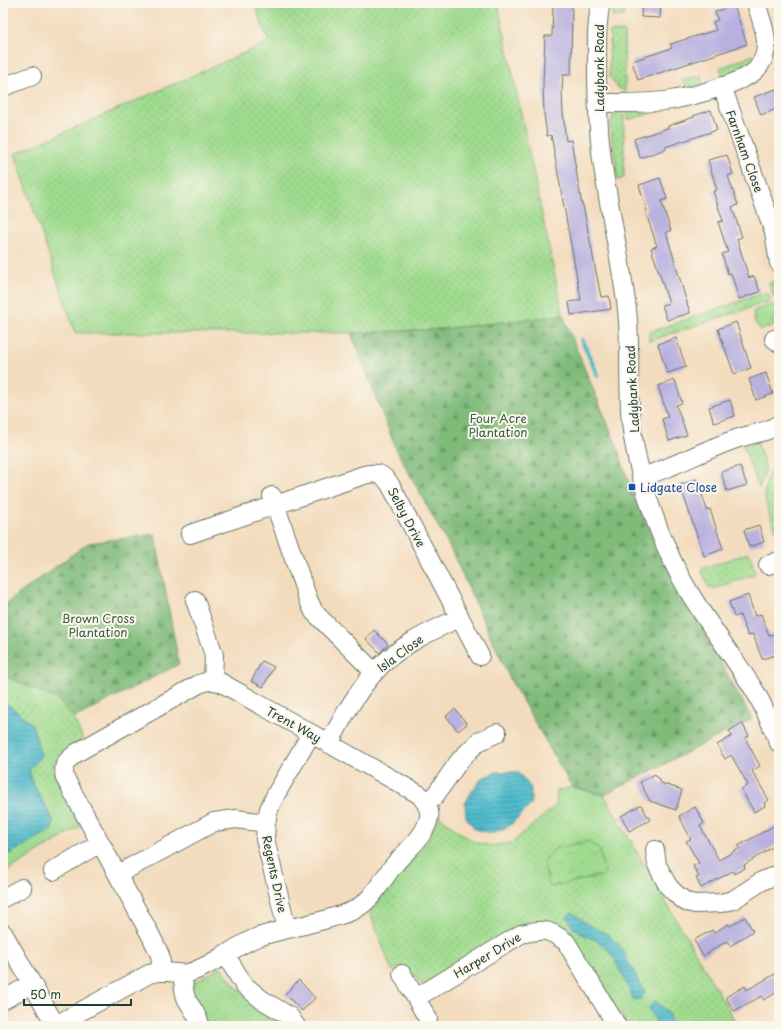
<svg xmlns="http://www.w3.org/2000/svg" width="782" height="1029" viewBox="0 0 782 1029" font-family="'Playpen Sans',sans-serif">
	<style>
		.grass { fill: url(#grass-dots); stroke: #608c62 }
		.forest { fill: url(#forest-firs); stroke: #507c57 }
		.park { fill: url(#park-tufts); stroke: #608c62 }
		.water { fill: url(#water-rules); stroke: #387c80 }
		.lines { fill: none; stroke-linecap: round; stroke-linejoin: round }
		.stream { stroke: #50bbcc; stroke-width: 4.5 }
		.building { fill: #b8b0df }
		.minor-casing { stroke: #697564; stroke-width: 20 }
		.minor { stroke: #fff; stroke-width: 18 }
		.transit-dot { fill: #1a4fb4; stroke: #fbf7ec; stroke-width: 1.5 }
		.labels { text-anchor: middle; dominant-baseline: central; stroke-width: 4; stroke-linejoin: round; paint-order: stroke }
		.street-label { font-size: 12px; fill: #1f3d34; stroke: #fbf7ec }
		.park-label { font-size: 12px; fill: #395d46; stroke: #fbf7ec }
		.transit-label { font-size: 12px; fill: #164399; stroke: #fbf7ec; text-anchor: start }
	</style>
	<defs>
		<pattern id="grass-dots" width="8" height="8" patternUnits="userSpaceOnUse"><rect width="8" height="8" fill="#a0db8f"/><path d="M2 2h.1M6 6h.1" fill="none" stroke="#89bd7c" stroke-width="1.8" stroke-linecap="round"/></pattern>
		<pattern id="forest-firs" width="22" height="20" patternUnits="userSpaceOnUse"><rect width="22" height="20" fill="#80bb7a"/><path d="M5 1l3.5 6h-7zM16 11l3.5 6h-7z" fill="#689965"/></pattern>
		<pattern id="park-tufts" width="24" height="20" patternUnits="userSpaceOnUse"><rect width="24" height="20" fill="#a0db8f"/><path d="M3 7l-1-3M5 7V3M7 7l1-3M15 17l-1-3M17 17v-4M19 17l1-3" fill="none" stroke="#89bd7c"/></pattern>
		<pattern id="water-rules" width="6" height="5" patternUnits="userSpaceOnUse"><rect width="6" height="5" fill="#50bbcc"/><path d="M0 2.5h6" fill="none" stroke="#4299a6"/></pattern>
	</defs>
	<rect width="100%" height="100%" fill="#fbf7ec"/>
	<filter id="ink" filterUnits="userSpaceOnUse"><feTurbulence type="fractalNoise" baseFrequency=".025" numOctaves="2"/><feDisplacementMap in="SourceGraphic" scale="8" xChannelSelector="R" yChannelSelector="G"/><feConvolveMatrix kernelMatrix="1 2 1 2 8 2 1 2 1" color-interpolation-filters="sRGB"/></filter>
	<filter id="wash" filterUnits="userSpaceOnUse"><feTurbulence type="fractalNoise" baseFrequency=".012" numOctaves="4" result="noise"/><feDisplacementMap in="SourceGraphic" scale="16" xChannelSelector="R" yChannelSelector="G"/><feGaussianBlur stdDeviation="0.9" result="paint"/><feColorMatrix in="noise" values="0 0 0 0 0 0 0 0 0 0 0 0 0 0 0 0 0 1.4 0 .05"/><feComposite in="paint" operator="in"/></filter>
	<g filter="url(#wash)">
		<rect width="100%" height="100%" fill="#f3dcbd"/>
		<path class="grass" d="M 254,3 L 498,3 L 563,315 L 442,329 L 351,333 L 75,333 L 15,154 L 269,42 Z
			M 613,3 L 624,3 L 624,16 L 612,17 Z
			M 624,31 L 625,92 L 617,87 L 609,76 L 610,32 Z
			M 753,55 L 755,60 C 747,68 735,73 723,77 L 720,68 Z
			M 701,75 L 702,83 L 687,88 L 682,81 Z
			M 649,105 L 651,113 L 628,120 L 628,107 Z
			M 624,108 L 624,178 L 618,180 L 610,126 C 612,118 615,110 624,108 Z
			M 779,279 L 779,299 L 774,298 L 769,283 Z
			M 767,292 L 771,301 L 649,341 L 649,332 Z
			M 774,304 L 777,306 L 778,310 C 775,315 771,320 774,325 L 761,330 L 755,323 L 753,312 L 755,310 Z
			M 757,442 L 766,469 L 759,488 L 743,446 Z
			M 770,471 L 779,496 L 779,534 L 777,534 C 768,508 759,498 770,471 Z
			M 749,553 L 755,570 L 754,575 L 714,589 L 709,588 L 701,569 Z
			M 3,675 L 57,699 L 74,718 L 83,739 L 60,753 L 52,770 L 81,826 L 4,873 L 3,871 L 3,852 L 9,854 L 53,820 L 33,784 L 29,770 L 32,724 L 3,700 Z
			M 572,787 L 604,795 L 738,1026 L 628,1026 L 568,932 L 543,923 L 423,985 L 404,965 L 392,971 L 370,913 L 398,875 L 428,842 L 439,816 L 459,832 L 474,842 L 492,846 L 512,843 L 556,805 L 557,791 Z
			M 221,967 L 238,989 L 258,1008 L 283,1023 L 286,1026 L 205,1026 L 186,985 L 197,981 Z"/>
		<path class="forest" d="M 563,315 L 581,360 L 617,446 L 632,493 L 678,586 L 752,719 L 604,795 L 572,787 L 511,681 L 451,550 L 396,449 L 351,333 L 442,329 Z
			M 155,534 L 179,664 L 74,718 L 57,699 L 3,675 L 3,610 L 4,605 L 88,543 Z"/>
		<path class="park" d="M 587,841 L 599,849 L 605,875 L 550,887 L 543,862 L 556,848 Z"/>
		<path class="water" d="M 3,700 L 32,724 L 41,756 L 29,770 L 33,784 L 53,820 L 52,830 L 9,854 L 3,852 Z
			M 497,772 L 518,772 L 531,788 L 531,805 L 508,827 L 491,833 L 475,829 L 466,817 L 465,804 L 472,791 L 482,778 Z
			M 572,912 L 587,924 L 607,934 L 619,944 L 645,993 L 641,999 L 634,1000 L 621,972 L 610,952 L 598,941 L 582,934 L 573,928 L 567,916 Z
			M 655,1001 L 668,1012 L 672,1026 L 658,1026 L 649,1008 Z"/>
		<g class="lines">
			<path class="stream" d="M 582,340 L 598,376"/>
		</g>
		<g id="blocks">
			<path class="building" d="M 556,3 L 572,3 L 571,75 L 563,75 L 562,91 L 563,113 L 566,141 L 571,140 L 582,205 L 583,205 L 601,297 L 609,296 L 611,309 L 571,315 L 569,302 L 581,300 L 551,135 L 547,136 L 544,114 L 543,84 L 545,36 L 552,36 L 553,6 L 555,6 Z
				M 642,3 L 661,3 L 660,18 L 641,17 Z
				M 734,5 L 747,44 L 638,80 L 632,61 L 672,48 L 670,44 L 716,30 L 713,22 L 718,20 L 715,12 Z
				M 776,89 L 779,97 L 779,108 L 761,115 L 754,97 Z
				M 711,110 L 717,130 L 665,147 L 666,149 L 640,158 L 634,139 L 668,128 L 668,126 L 694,117 L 693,116 Z
				M 727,155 L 733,174 L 728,176 L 738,205 L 732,207 L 742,237 L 737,239 L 749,278 L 754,276 L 760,292 L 739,299 L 731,273 L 728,274 L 722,254 L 728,252 L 718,222 L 723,221 L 713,191 L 717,190 L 708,160 Z
				M 660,178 L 667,199 L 661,201 L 671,231 L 666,232 L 690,313 L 667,320 L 662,305 L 669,303 L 651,248 L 657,246 L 645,211 L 647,211 L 639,185 Z
				M 736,322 L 751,368 L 734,374 L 718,329 Z
				M 676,338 L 686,367 L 667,373 L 658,344 Z
				M 766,373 L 773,394 L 756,400 L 749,379 Z
				M 675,380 L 682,403 L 676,405 L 687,435 L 669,441 L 662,419 L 668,417 L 658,386 Z
				M 730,400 L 735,416 L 714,423 L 709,407 Z
				M 740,466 L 747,485 L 727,491 L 721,472 Z
				M 697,479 L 707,510 L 710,509 L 723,549 L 704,556 L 680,485 Z
				M 759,525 L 764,542 L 749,547 L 744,530 Z
				M 748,595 L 755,616 L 761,614 L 769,635 L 775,634 L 779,647 L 779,654 L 762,659 L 753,634 L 748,636 L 740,615 L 734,617 L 729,602 Z
				M 374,630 L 388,644 L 380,653 L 366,639 Z
				M 262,661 L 274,667 L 263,687 L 251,681 Z
				M 455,709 L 467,724 L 458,731 L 446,716 Z
				M 742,723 L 749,736 L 745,738 L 760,766 L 752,771 L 769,800 L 764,803 L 765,806 L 754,812 L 741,789 L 748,785 L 731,755 L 725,759 L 717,745 L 732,736 L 729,731 Z
				M 655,774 L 661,783 L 682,790 L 676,810 L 650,801 L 640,782 Z
				M 641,805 L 650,820 L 629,831 L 621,816 Z
				M 695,807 L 704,823 L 700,826 L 719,860 L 740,848 L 738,846 L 779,823 L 779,843 L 744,865 L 745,868 L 734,874 L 733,871 L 701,888 L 696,878 L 699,877 L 693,866 L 699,863 L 686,841 L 691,839 L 679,816 Z
				M 745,917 L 753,931 L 730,946 L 727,941 L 703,956 L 694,940 L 712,930 L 714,933 L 728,924 L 730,926 Z
				M 775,974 L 779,981 L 779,991 L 764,1000 L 762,996 L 734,1011 L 726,997 L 745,986 L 747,990 Z
				M 299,980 L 315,998 L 302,1011 L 285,994 Z"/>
		</g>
	</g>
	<g filter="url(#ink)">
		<use href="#blocks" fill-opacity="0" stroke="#697564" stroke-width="1"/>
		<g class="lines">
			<g class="minor-casing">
				<path id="minor" d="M 601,3 C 596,23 597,45 597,65 C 597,99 598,133 603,167 C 610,212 620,257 626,302 C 632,342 627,382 631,423 C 636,467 652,517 671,558 C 693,606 728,647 756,693 C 765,709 772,726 779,743
					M 722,86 L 774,232 L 779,263
					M 3,87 L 32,76
					M 598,103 C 622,103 647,104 671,100 C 690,97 743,83 756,70 C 760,66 762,61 764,57 C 770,39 761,20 756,3
					M 774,339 L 779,343
					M 642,477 C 674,467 704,450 736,439 C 750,434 767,433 779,424
					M 272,496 L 308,599 L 314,612 L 374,672
					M 190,534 L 364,475 C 378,472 383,473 391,486 L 480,656
					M 768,565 L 779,561
					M 195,600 L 214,655 L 213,681
					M 329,744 C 342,719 355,694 374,673 C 396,647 429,632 459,618
					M 425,802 L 434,797 L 460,760 L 478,742 L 497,733
					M 655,850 L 657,865 L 668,886 L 677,895 L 686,902 L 695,904 L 721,903 L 733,900 L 762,881 L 779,874
					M 53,871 L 100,843
					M 118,874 L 214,822 L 236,819 L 266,823
					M 3,898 L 22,888
					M 287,929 L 265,839 L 266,823 L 269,809 L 276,794 L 311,734
					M 3,933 L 56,1026
					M 225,954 L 244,985 L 261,999 L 289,1016 L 296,1026
					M 183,974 C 183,982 183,992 187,1000 C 192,1009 199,1016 200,1026
					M 402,974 L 428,1019
					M 416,998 L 521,934 C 543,929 548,928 566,942 L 617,1026
					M 3,1000 L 32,984
					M 56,1025 L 149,974 C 153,973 157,972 161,972 C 170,971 179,975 188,973 C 213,966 234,946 258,937 C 283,929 309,925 334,917 C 341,915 348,913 354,910 C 373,900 381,881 394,865 C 406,850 425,838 429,817 C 431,809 424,801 420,795 L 220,682 C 211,680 207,681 199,684 L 78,752 C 66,761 62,763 65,778 L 151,936 L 160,955 L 162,972"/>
			</g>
			<use href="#minor" class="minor"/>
		</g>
	</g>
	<rect class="transit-dot" x="628" y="483" width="8" height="8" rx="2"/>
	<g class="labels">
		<g class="street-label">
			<text transform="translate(599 68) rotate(-90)">Ladybank Road</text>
			<text transform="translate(745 151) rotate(70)">Farnham Close</text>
			<text transform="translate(632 389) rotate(-93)">Ladybank Road</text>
			<text transform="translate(407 517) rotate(62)">Selby Drive</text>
			<text transform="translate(400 653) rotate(-36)">Isla Close</text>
			<text transform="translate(294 724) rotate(29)">Trent Way</text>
			<text transform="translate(275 874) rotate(78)">Regents Drive</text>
			<text transform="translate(487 955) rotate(-31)">Harper Drive</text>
		</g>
		<g class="park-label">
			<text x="498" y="418">Four Acre<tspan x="498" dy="14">Plantation</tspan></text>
			<text x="98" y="618">Brown Cross<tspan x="98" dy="14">Plantation</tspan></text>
		</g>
		<g class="transit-label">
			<text x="640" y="487">Lidgate Close</text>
		</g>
	</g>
	<rect width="782" height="1029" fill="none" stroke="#fbf7ec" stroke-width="16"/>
	<path d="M24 999v6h107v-6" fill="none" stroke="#1f3d34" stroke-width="2"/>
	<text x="30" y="999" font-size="12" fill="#1f3d34" stroke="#fbf7ec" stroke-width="3" paint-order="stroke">50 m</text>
</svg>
